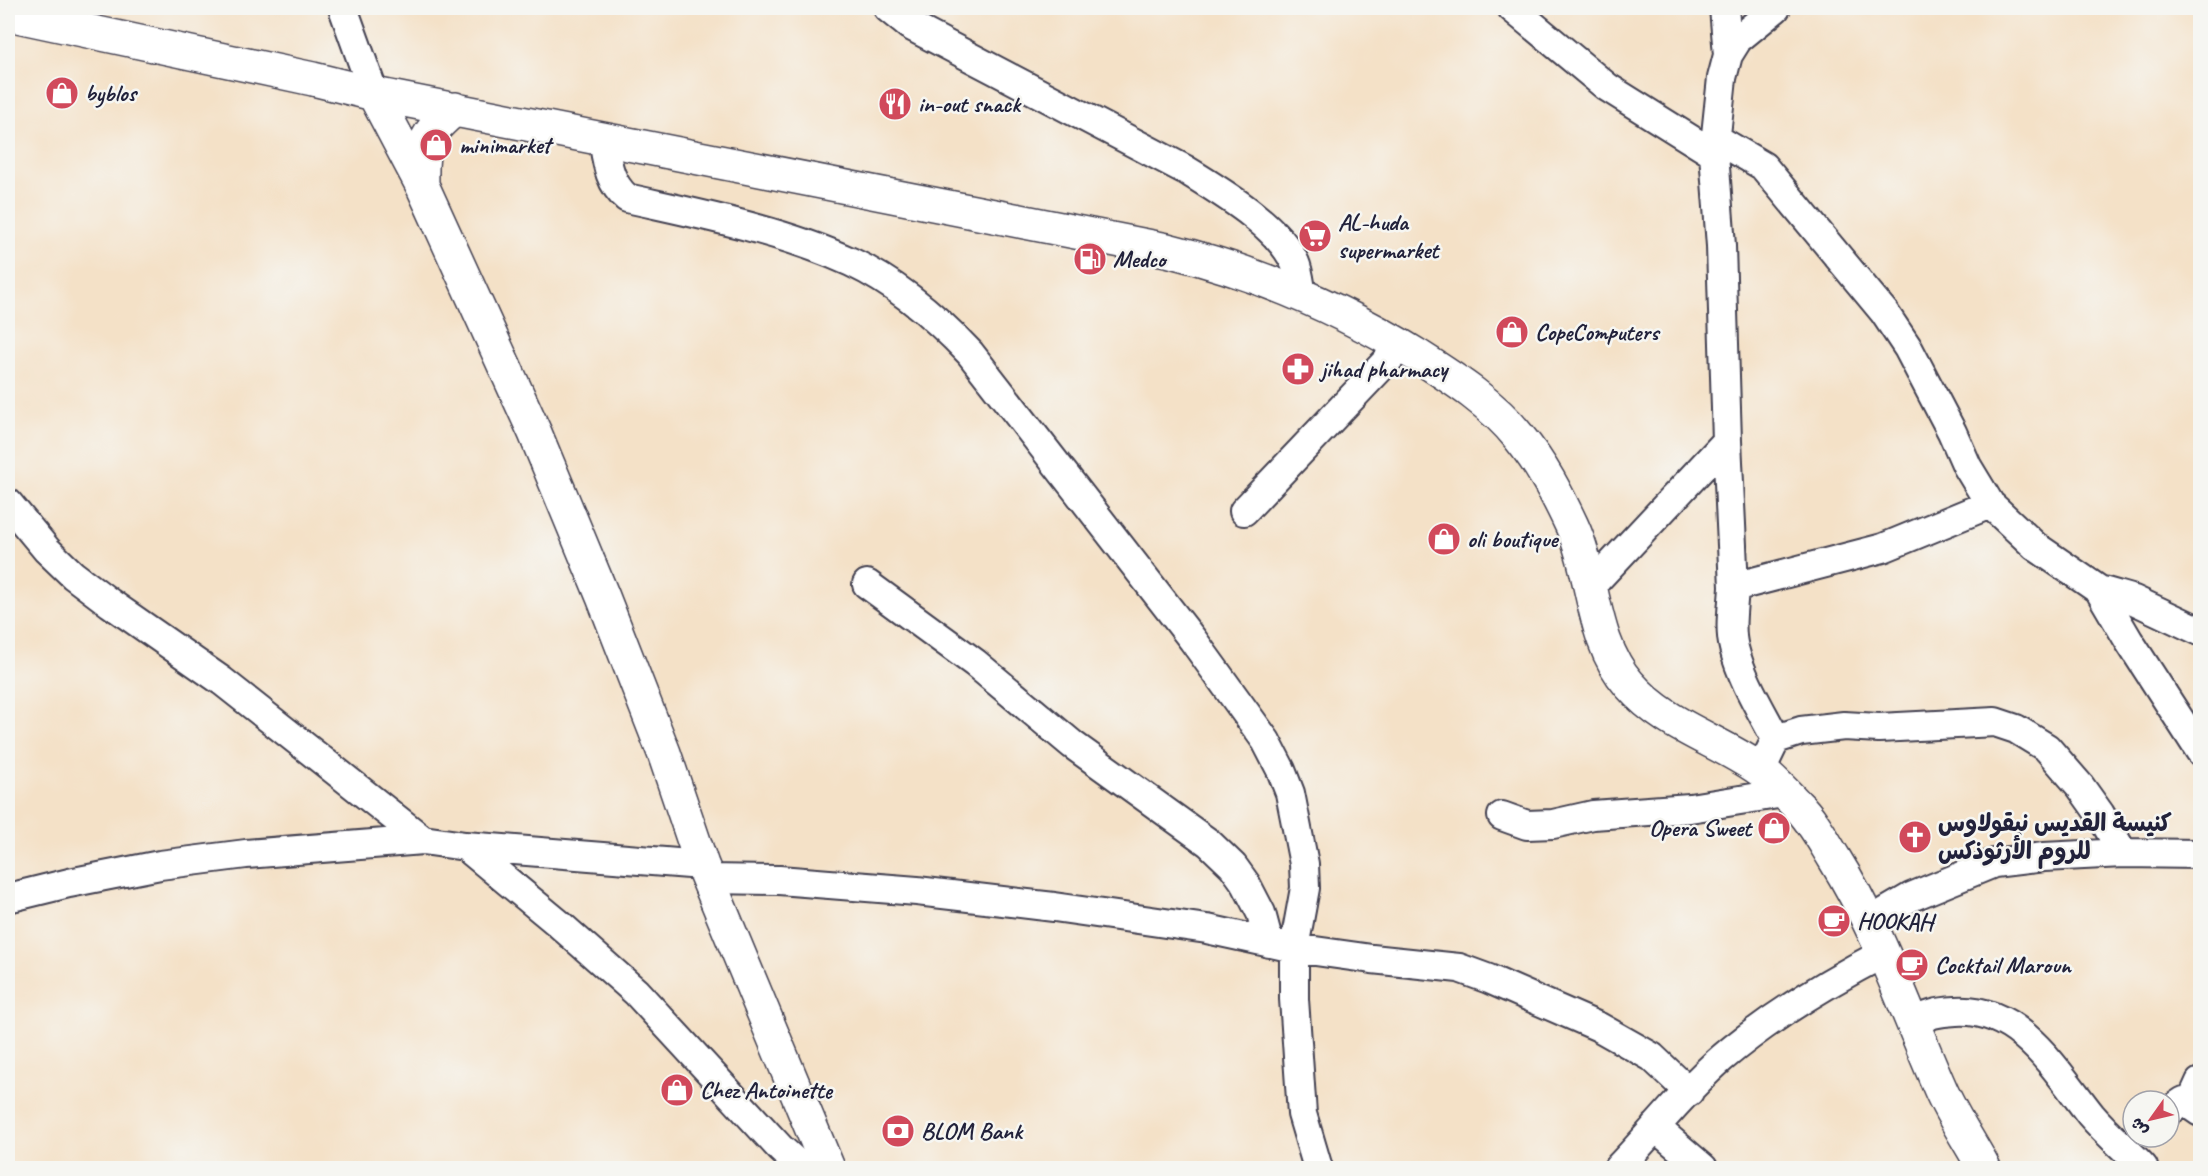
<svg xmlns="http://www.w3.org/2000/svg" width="2208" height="1176" viewBox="0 0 2208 1176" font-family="Caveat,'Playpen Sans Arabic',sans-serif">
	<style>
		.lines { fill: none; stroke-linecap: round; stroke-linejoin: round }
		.minor-casing { stroke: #423f50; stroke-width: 32 }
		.major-casing { stroke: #423f50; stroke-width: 36 }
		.minor { stroke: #fff; stroke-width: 28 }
		.major { stroke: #fff; stroke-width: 33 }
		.labels { text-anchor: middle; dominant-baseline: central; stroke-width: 5; stroke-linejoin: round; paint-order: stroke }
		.poi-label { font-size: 24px; font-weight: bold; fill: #22223b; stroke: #f6f6f2; text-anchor: start }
	</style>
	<rect width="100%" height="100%" fill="#f6f6f2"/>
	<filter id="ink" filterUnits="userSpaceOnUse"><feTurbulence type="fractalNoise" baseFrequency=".0167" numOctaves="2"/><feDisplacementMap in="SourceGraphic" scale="12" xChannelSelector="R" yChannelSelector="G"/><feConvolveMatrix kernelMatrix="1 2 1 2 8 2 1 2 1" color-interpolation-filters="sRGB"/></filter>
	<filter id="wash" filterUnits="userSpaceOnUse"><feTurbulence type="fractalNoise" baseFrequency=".008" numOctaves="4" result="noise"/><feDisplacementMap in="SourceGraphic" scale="24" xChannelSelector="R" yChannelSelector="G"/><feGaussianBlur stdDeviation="1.35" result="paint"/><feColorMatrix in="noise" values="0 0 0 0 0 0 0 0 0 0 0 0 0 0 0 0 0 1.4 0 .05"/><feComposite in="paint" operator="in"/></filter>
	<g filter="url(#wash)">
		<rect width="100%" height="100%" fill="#f4e1c7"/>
	</g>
	<g filter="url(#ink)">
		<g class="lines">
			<g class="minor-casing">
				<path id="minor" d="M 343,8 L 374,94
					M 888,8 L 909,25 L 1186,170 C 1221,192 1278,225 1295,263 C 1299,272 1300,285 1302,295
					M 1512,8 L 1607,87 L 1714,154
					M 1728,55 L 1738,39 L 1776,8
					M 603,139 C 607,162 609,183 627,198 C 702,215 781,230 851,262 C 896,283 936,317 970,353 L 1193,640 L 1266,741 L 1281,770 L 1290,793 L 1304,864 L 1305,888 L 1294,948 L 1294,999 L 1302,1114 L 1318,1168
					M 1717,139 L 1763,166 L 1884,312 L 1908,348 L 1952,432 L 1967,466 L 1990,504 L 2035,546 L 2099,590 L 2134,600 L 2200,631
					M 1727,441 L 1734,587 L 1883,548 L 1990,504
					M 8,503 L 47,550 L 73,575 L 110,603 L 222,681 L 423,840
					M 1244,511 L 1401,346
					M 867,584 L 975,663 L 1073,745 L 1209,843 L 1233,866 L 1246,884 L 1261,913 L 1269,943
					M 1590,587 L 1727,441 L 1721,246 L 1714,154 L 1722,78 L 1728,55 L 1724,8
					M 1734,587 C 1733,607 1729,629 1734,648 C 1742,680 1761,710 1776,739
					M 2099,590 L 2129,641 L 2200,751
					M 1761,770 L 1776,739 L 1801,731 L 1844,726 L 1879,728 L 1995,722 L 2016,729 L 2047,748 L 2080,786 L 2100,814 L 2123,853
					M 1502,816 L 1527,825 L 1553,824 L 1593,815 L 1690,808 L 1784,793
					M 465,846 L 558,923 L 636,992 L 781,1149 L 802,1168
					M 709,879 L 779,880 L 917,891 L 1054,907 L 1207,929 L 1294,948 L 1372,959 L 1459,968 L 1489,979 L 1599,1027 L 1652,1057 L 1689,1092
					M 8,898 L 69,883 L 160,865 L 246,854 L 423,840 L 465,846 L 702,865
					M 1870,921 L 1911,897 L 1994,863 L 2044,857 L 2123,853 L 2200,854
					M 1913,1024 C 1927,1014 1938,1012 1956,1011 C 2020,1007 2056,1071 2091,1115 C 2107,1134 2126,1149 2143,1167
					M 2196,1109 L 2195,1093 L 2200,1082
					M 2169,1111 L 2184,1101 L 2200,1112
					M 1655,1127 L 1703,1168
					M 1618,1168 C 1653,1132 1684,1091 1722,1058 C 1768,1019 1830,981 1884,953"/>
			</g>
			<g class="major-casing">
				<path id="major" d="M 8,14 L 313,79 L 374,94 L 1167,250 C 1256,272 1340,308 1418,356 C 1454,379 1492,403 1519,437 C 1542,465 1557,494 1572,526 C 1595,576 1591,641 1629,684 C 1666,727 1715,738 1759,769 C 1772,778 1785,793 1797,805 C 1812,819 1823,840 1834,858 C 1879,930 1906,1011 1940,1088 C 1952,1116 1970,1142 1984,1168
					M 374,94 L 422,185 L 535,433 L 603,597 L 664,753 L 702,865 L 828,1168
					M 422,185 C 421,145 423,135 455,109"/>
			</g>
			<use href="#minor" class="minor"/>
			<use href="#major" class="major"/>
		</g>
	</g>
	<defs>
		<g id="shop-disc" transform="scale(1.725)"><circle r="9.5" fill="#d1495b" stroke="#f6f6f2"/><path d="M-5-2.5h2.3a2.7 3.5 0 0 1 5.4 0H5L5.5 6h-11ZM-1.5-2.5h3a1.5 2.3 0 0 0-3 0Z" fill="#fff"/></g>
		<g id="restaurant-disc" transform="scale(1.725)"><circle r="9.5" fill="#d1495b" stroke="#f6f6f2"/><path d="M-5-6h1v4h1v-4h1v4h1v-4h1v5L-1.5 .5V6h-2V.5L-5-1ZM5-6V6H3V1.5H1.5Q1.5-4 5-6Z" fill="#fff"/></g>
		<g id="supermarket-disc" transform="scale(1.725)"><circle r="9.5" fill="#d1495b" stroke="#f6f6f2"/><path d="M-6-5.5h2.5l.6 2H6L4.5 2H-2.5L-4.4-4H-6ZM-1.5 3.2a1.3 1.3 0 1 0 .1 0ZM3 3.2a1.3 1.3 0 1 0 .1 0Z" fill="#fff"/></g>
		<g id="fuel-disc" transform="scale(1.725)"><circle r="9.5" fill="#d1495b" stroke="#f6f6f2"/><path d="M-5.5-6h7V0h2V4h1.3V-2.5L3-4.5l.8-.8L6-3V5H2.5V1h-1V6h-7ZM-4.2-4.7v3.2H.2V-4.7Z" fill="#fff"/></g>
		<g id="pharmacy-disc" transform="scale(1.725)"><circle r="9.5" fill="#d1495b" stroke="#f6f6f2"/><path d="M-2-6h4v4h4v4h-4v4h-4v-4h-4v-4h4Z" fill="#fff"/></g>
		<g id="church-disc" transform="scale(1.725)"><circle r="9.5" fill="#d1495b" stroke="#f6f6f2"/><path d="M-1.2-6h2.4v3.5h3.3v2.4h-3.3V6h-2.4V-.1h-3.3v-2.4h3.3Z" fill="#fff"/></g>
		<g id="cafe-disc" transform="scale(1.725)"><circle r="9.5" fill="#d1495b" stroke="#f6f6f2"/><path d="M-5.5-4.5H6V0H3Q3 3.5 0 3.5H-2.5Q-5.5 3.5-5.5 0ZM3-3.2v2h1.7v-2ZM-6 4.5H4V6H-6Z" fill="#fff"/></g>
		<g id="bank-disc" transform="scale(1.725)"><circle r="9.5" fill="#d1495b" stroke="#f6f6f2"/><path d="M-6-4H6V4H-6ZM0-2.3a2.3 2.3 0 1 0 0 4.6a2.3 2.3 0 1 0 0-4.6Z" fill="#fff"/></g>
	</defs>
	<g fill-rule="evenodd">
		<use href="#shop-disc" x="62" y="93"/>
		<use href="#restaurant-disc" x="895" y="104"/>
		<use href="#shop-disc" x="436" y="145"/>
		<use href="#supermarket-disc" x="1315" y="236"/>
		<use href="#fuel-disc" x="1090" y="259"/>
		<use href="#shop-disc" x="1512" y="332"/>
		<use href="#pharmacy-disc" x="1298" y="369"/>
		<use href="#shop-disc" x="1444" y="539"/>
		<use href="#shop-disc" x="1774" y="828"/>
		<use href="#church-disc" x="1915" y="837"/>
		<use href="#cafe-disc" x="1834" y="921"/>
		<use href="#cafe-disc" x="1912" y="965"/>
		<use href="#shop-disc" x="677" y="1090"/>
		<use href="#bank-disc" x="898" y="1131"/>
	</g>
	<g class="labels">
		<g class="poi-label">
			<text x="85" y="93">byblos</text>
			<text x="918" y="104">in-out snack</text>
			<text x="459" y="145">minimarket</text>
			<text x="1338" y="222">AL-huda<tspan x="1338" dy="28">supermarket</tspan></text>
			<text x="1113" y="259">Medco</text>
			<text x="1535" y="332">CopeComputers</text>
			<text x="1321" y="369">jihad pharmacy</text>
			<text x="1467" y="539">oli boutique</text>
			<text x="1938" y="823">كنيسة القديس نيقولاوس<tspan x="1938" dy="28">للروم الأرثوذكس</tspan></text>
			<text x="1751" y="828" text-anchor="end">Opera Sweet</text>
			<text x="1857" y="921">HOOKAH</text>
			<text x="1935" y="965">Cocktail Maroun</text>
			<text x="700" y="1090">Chez Antoinette</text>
			<text x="921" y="1131">BLOM Bank</text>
		</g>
	</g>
	<rect width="2208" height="1176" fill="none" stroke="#f6f6f2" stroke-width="30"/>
	<g transform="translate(2151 1119) rotate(236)"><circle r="28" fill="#f6f6f2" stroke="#a1a1a9" stroke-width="1.5"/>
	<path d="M0-4.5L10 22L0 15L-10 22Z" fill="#d1495b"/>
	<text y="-9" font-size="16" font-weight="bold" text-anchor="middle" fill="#22223b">ش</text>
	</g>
</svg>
